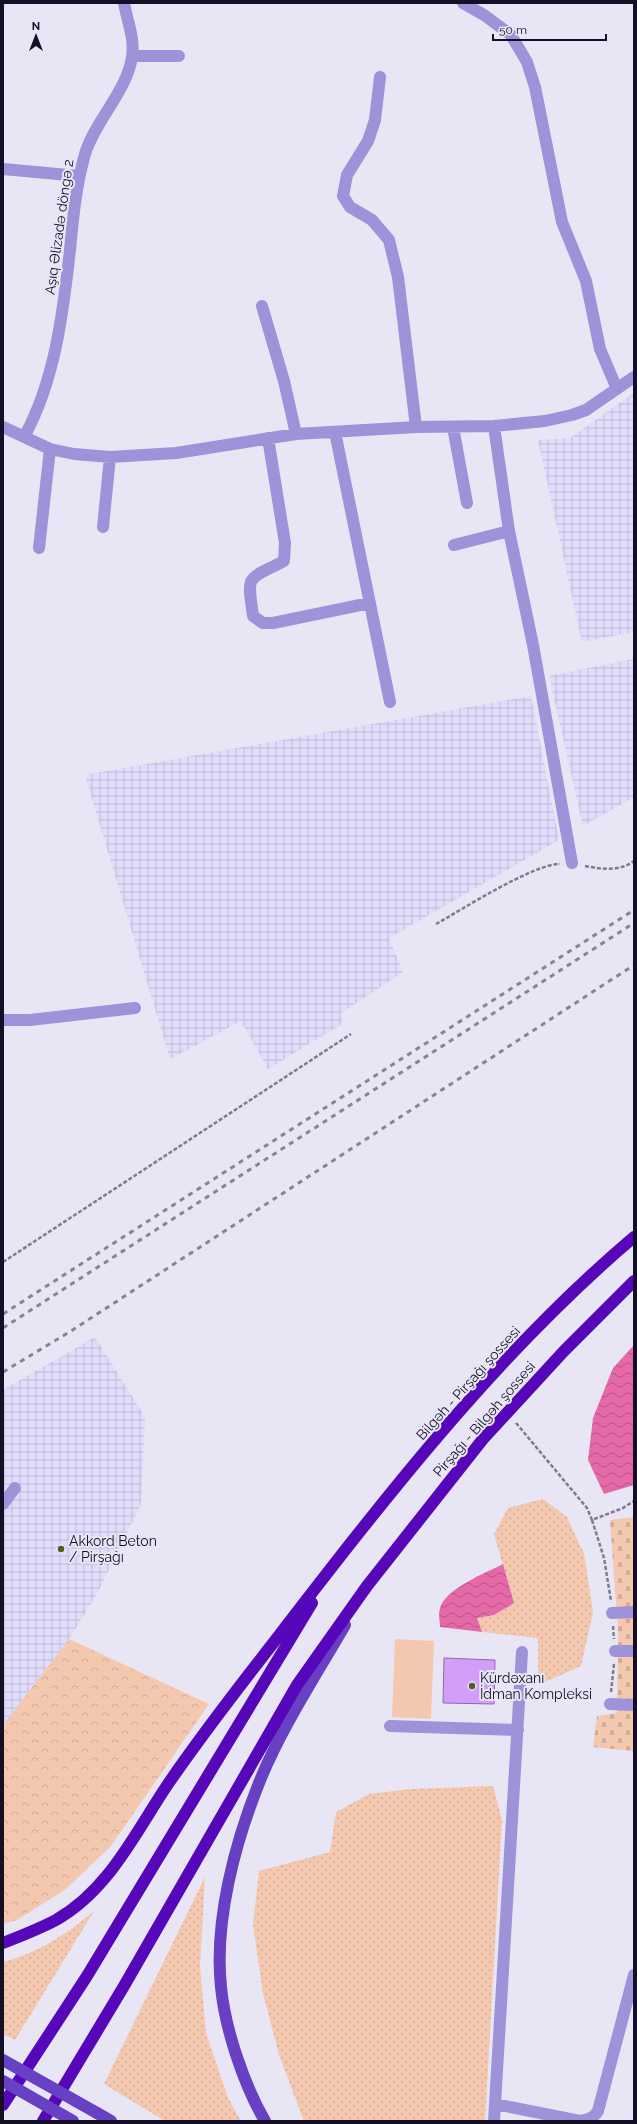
<svg xmlns="http://www.w3.org/2000/svg" width="637" height="2124" viewBox="0 0 637 2124" font-family="Raleway,sans-serif">
	<style>
		.industrial { fill: url(#industrial-grid) }
		.grass { fill: url(#grass-dots) }
		.forest { fill: url(#forest-crowns) }
		.cemetery { fill: url(#cemetery-stones) }
		.park { fill: #f4c8af }
		.water { fill: url(#water-waves) }
		.building { fill: #d39ef7; stroke: #8f6ba6 }
		.lines { fill: none; stroke-linecap: round; stroke-linejoin: round }
		.path { stroke: #7f7b8f; stroke-width: 2.5; stroke-dasharray: 4 2; stroke-linecap: butt }
		.minor { stroke: #9e92d9; stroke-width: 12 }
		.major { stroke: #6740c4; stroke-width: 12 }
		.highway { stroke: #5607ba; stroke-width: 12 }
		.rail { stroke: #878497; stroke-width: 3; stroke-dasharray: 5 5; stroke-linecap: butt }
		.major-bridge { stroke: #6740c4; stroke-width: 12 }
		.poi-dot { fill: #575a27; stroke: #e8e6f5; stroke-width: 1.5 }
		.labels { text-anchor: middle; dominant-baseline: central; stroke-width: 4; stroke-linejoin: round; paint-order: stroke }
		.street-label { font-size: 14px; fill: #140e27; stroke: #e8e6f5 }
		.poi-label { font-size: 14px; fill: #140e27; stroke: #e8e6f5; text-anchor: start }
	</style>
	<defs>
		<pattern id="industrial-grid" width="8" height="8" patternUnits="userSpaceOnUse"><rect width="8" height="8" fill="#e0dcfb"/><path d="M0 4h8M4 0v8" fill="none" stroke="#bfbcd7"/></pattern>
		<pattern id="grass-dots" width="8" height="8" patternUnits="userSpaceOnUse"><rect width="8" height="8" fill="#f4c8af"/><path d="M2 2h.1M6 6h.1" fill="none" stroke="#d0ab97" stroke-width="1.8" stroke-linecap="round"/></pattern>
		<pattern id="forest-crowns" width="20" height="18" patternUnits="userSpaceOnUse"><rect width="20" height="18" fill="#f4c8af"/><path d="M2 6a3 3 0 1 1 6 0M12 15a3 3 0 1 1 6 0" fill="none" stroke="#d0ab97"/></pattern>
		<pattern id="cemetery-stones" width="16" height="16" patternUnits="userSpaceOnUse"><rect width="16" height="16" fill="#f4c8af"/><path d="M2 7V4a2 2 0 0 1 4 0v3zM10 15v-3a2 2 0 0 1 4 0v3z" fill="#d0ab97"/></pattern>
		<pattern id="water-waves" width="16" height="10" patternUnits="userSpaceOnUse"><rect width="16" height="10" fill="#e568a7"/><path d="M0 5q4-4 8 0t8 0" fill="none" stroke="#b85488"/></pattern>
	</defs>
	<rect width="100%" height="100%" fill="#e8e6f5"/>
	<path class="industrial" d="M 634,393 L 634,632 L 582,642 L 538,440 L 570,438 Z
		M 634,659 L 634,797 L 583,826 L 549,676 Z
		M 531,696 L 559,840 L 389,938 L 403,972 L 341,1013 L 342,1024 L 268,1069 L 241,1021 L 170,1059 L 85,775 Z
		M 95,1337 L 145,1417 L 141,1504 L 97,1594 L 69,1639 L 3,1725 L 3,1390 Z"/>
	<path class="grass" d="M 543,1499 L 567,1517 L 584,1554 L 593,1612 L 581,1666 L 538,1685 L 538,1638 L 482,1632 L 477,1618 L 494,1615 L 514,1603 L 494,1534 L 508,1508 Z
		M 493,1786 L 502,1820 L 485,2121 L 304,2121 L 279,2055 L 263,1993 L 253,1925 L 259,1871 L 330,1852 L 336,1812 L 369,1794 L 411,1789 Z
		M 205,1877 L 200,1966 L 206,2033 L 228,2098 L 241,2121 L 165,2121 L 104,2084 Z
		M 94,1911 L 15,2040 L 3,2034 L 3,1962 C 40,1952 65,1935 94,1911 Z"/>
	<path class="forest" d="M 69,1639 L 209,1704 L 111,1846 L 66,1889 L 17,1920 L 3,1924 L 3,1725 Z"/>
	<path class="cemetery" d="M 634,1517 L 634,1751 L 593,1747 L 597,1716 L 617,1713 L 618,1631 L 610,1520 Z"/>
	<path class="park" d="M 395,1639 L 434,1641 L 431,1719 L 392,1717 Z"/>
	<path class="water" d="M 634,1345 L 634,1485 L 604,1494 L 588,1460 L 593,1418 L 613,1368 Z
		M 503,1564 L 514,1603 L 494,1615 L 477,1618 L 482,1632 L 440,1627 C 440,1622 438,1614 440,1608 C 446,1588 486,1573 503,1564 Z"/>
	<path class="building" d="M 444,1658 L 495,1660 L 494,1704 L 443,1703 Z"/>
	<g class="lines">
		<path class="path" d="M 585,866 C 602,869 619,872 634,861
			M 436,924 C 463,909 533,864 560,864
			M 3,1262 L 351,1034
			M 516,1423 L 587,1508 L 592,1520 L 623,1508 L 634,1501
			M 592,1520 L 604,1558 L 611,1601
			M 613,1626 L 614,1639
			M 611,1692 L 614,1664"/>
		<path class="minor" d="M 463,3 L 484,15 L 511,35 L 527,62 L 535,87 L 562,222 L 586,281 L 600,349 L 617,389
			M 132,56 L 179,56
			M 380,77 L 375,120 L 368,141 L 347,175 L 343,196 L 350,207 L 372,220 L 389,240 L 398,277 L 416,427
			M 3,169 L 79,176
			M 262,306 L 284,381 L 296,434
			M 494,426 L 509,531 L 533,645 L 572,863
			M 3,427 L 50,449 L 74,454 L 110,457 L 176,453 L 296,434 L 416,427 L 494,426 L 545,421 L 572,415 L 586,410 L 634,377
			M 453,427 L 467,503
			M 335,432 L 390,702
			M 24,437 C 55,381 63,313 70,250 C 73,218 76,185 85,154 C 95,121 127,91 132,57 C 135,39 127,20 124,3
			M 268,438 L 285,543 L 284,561 C 246,581 247,573 253,616 L 263,623 L 273,623 L 370,603
			M 103,527 L 110,457
			M 454,545 L 509,531
			M 39,548 L 50,449
			M 3,1020 L 30,1020 L 135,1008
			M 3,1504 L 15,1488
			M 612,1613 L 634,1612
			M 615,1651 L 634,1651
			M 610,1704 L 634,1705
			M 390,1726 L 518,1730
			M 495,2104 L 580,2121 C 588,2120 594,2118 598,2111 L 634,1975
			M 494,2121 L 522,1652"/>
		<path class="major" d="M 97,2113 L 111,2121
			M 265,2121 C 244,2085 225,2029 221,1987 C 214,1921 235,1843 259,1783 C 280,1730 316,1675 345,1625"/>
		<path class="highway" d="M 3,1943 C 21,1936 39,1929 56,1920 C 109,1890 135,1833 168,1784 C 201,1736 238,1688 274,1642 C 384,1499 496,1354 634,1237
			M 3,2105 L 87,1976 L 312,1603
			M 43,2121 L 124,1986 L 297,1685 L 367,1586 L 483,1439 L 564,1351 L 634,1281"/>
		<path class="rail" d="M 3,1314 L 634,910
			M 3,1328 L 634,923
			M 3,1372 L 71,1331 L 634,965"/>
		<path class="major-bridge" d="M 3,2060 L 97,2113
			M 3,2081 L 73,2121"/>
	</g>
	<g class="poi-dot">
		<circle cx="61" cy="1549" r="4"/>
		<circle cx="472" cy="1686" r="4"/>
	</g>
	<g class="labels">
		<g class="street-label">
			<text transform="translate(59 227) rotate(-82)">Aşıq Əlizadə döngə 2</text>
			<text transform="translate(468 1383) rotate(-48)">Bilgəh - Pirşağı şossesi</text>
			<text transform="translate(484 1419) rotate(-49)">Pirşağı - Bilgəh şossesi</text>
		</g>
		<g class="poi-label">
			<text x="69" y="1541">Akkord Beton<tspan x="69" dy="16">/ Pirşağı</tspan></text>
			<text x="480" y="1678">Kürdəxanı<tspan x="480" dy="16">İdman Kompleksi</tspan></text>
		</g>
	</g>
	<rect width="637" height="2124" fill="none" stroke="#140e27" stroke-width="8"/>
	<g transform="translate(36 36)" stroke="#e8e6f5" stroke-width="3" paint-order="stroke">
	<path d="M0-3L7 15L0 10L-7 15Z" fill="#140e27"/>
	<text y="-6" font-size="11" font-weight="bold" text-anchor="middle" fill="#140e27">N</text>
	</g>
	<path d="M493 34v6h113v-6" fill="none" stroke="#140e27" stroke-width="2"/>
	<text x="499" y="34" font-size="12" fill="#140e27" stroke="#e8e6f5" stroke-width="3" paint-order="stroke">50 m</text>
</svg>
